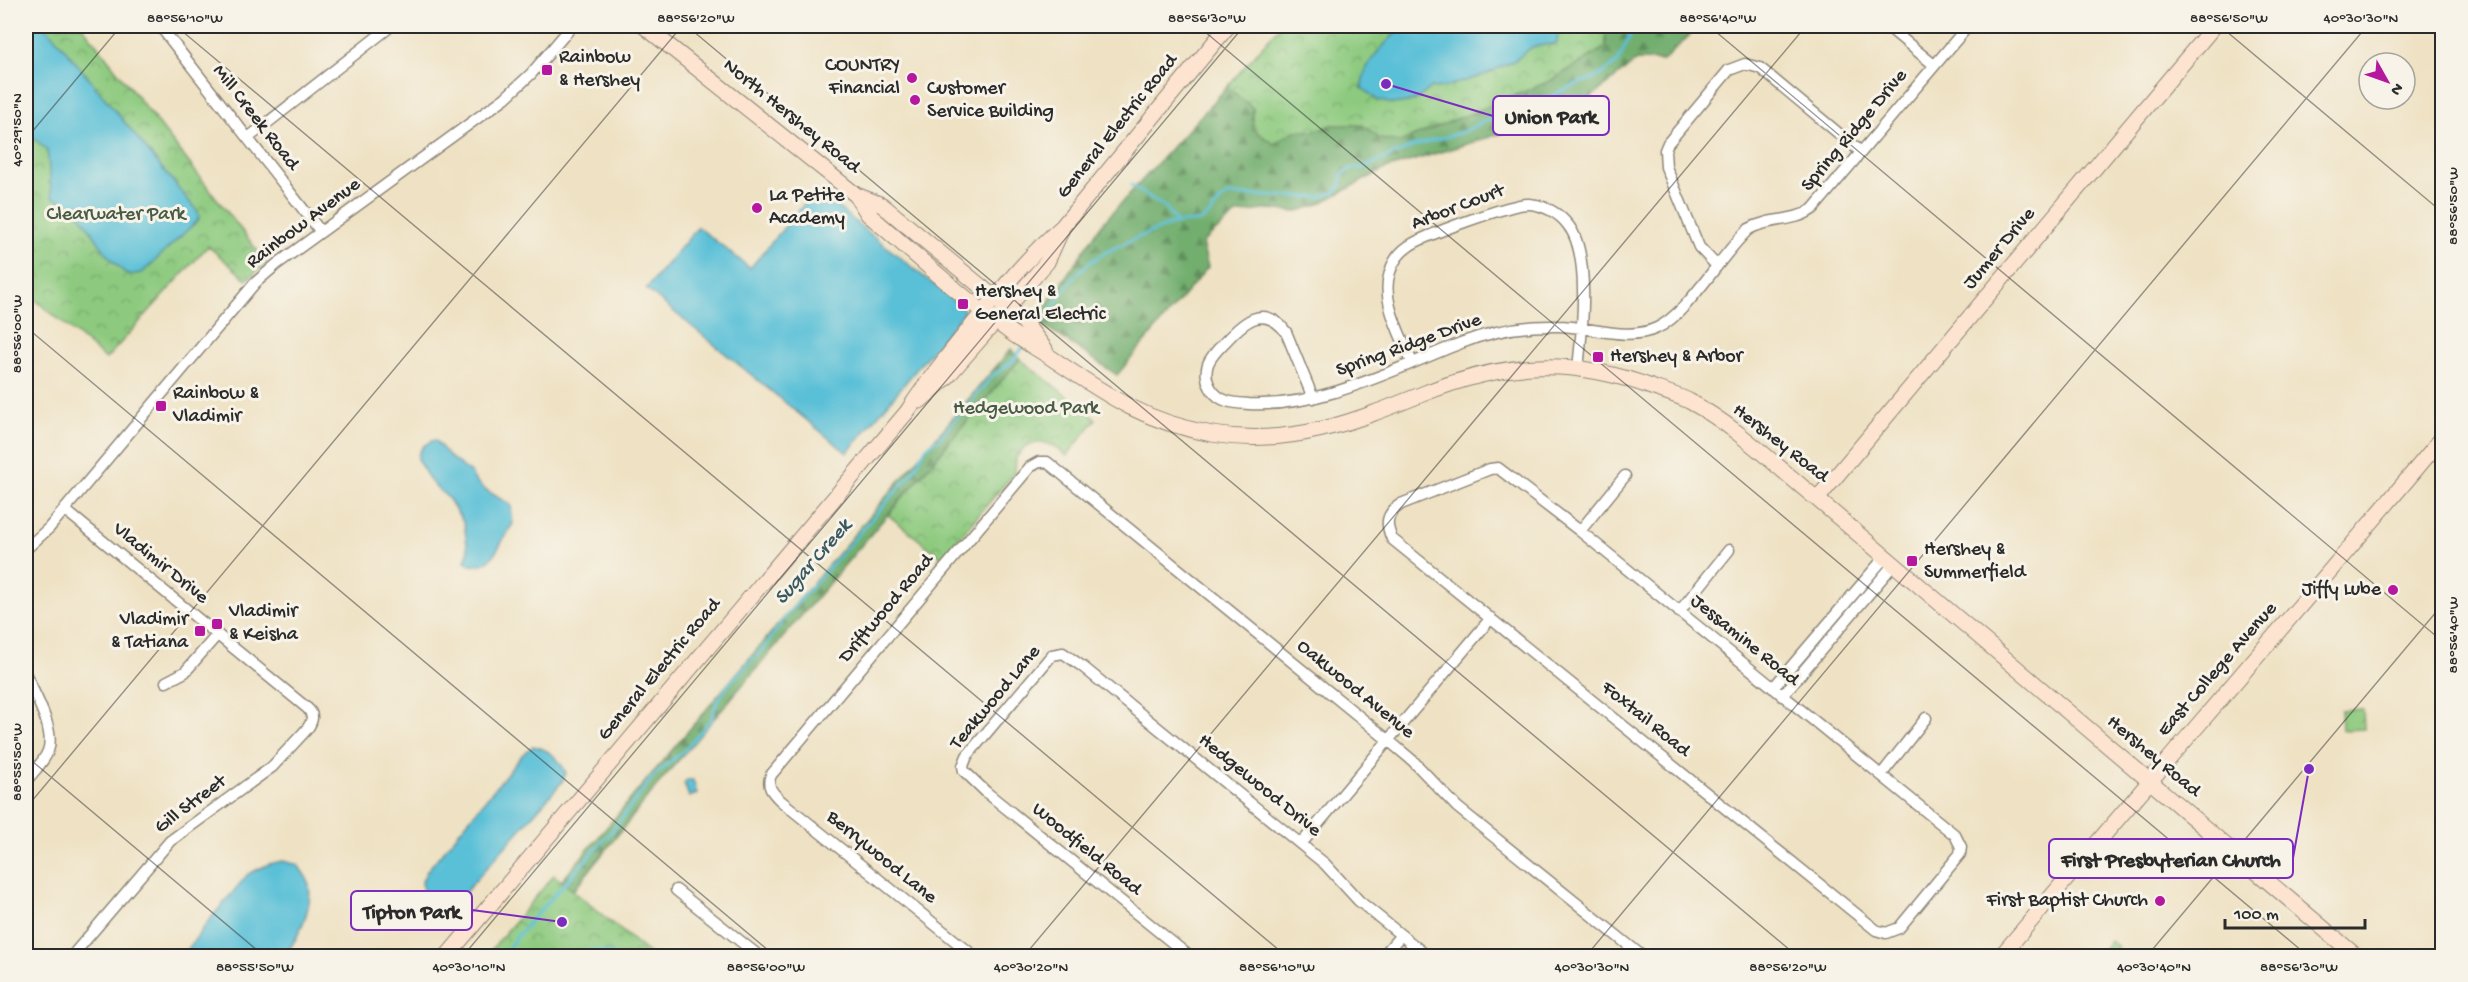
<svg xmlns="http://www.w3.org/2000/svg" width="2468" height="982" viewBox="0 0 2468 982" font-family="'Gochi Hand',sans-serif">
	<style>
		.forest { fill: url(#forest-firs); stroke: #4e6c4c; stroke-width: 1.5 }
		.park { fill: url(#park-crowns); stroke: #5c7a55; stroke-width: 1.5 }
		.water { fill: #5ac0d7; stroke: #427681; stroke-width: 1.5 }
		.lines { fill: none; stroke-linecap: round; stroke-linejoin: round }
		.stream { stroke: #5ac0d7; stroke-width: 3 }
		.street-casing { stroke: #8d8678; stroke-width: 13 }
		.secondary-casing { stroke: #8d8678; stroke-width: 17 }
		.street { stroke: #fff; stroke-width: 10 }
		.secondary { stroke: #fde4d1; stroke-width: 15 }
		.ticks { fill: none; stroke: #2b2b2b; stroke-width: 1.5; stroke-opacity: 0.45 }
		.poi-dot { fill: #b5179e; stroke: #f7f3e8; stroke-width: 2 }
		.labels { text-anchor: middle; dominant-baseline: central; stroke-width: 6; stroke-linejoin: round; paint-order: stroke }
		.poi-label { font-size: 20px; fill: #2b2b2b; stroke: #f7f3e8; text-anchor: start }
		.street-label { font-size: 20px; fill: #2b2b2b; stroke: #f7f3e8 }
		.park-label { font-size: 20px; fill: #485b44; stroke: #f7f3e8 }
		.water-label { font-size: 21px; font-style: italic; fill: #39585f; stroke: #f7f3e8 }
		.leader { fill: none; stroke: #7b2cbf; stroke-width: 2 }
		.callout-dot { fill: #7b2cbf; stroke: #f7f3e8; stroke-width: 2 }
		.callout { fill: #f7f3e8; stroke: #7b2cbf; stroke-width: 2 }
		.callout-label { font-size: 21px; text-anchor: middle; font-weight: bold; fill: #2b2b2b }
		.neatline { fill: none; stroke: #2b2b2b; stroke-width: 2 }
		.ticks-label { font-size: 15px; text-anchor: middle; fill: #2b2b2b }
	</style>
	<defs>
		<pattern id="forest-firs" width="22" height="20" patternUnits="userSpaceOnUse" patternTransform="scale(1.5)"><rect width="22" height="20" fill="#72ae6e"/><path d="M5 1l3.5 6h-7zM16 11l3.5 6h-7z" fill="#5e8e5b"/></pattern>
		<pattern id="park-crowns" width="20" height="18" patternUnits="userSpaceOnUse" patternTransform="scale(1.5)"><rect width="20" height="18" fill="#8dca7f"/><path d="M2 6a3 3 0 1 1 6 0M12 15a3 3 0 1 1 6 0" fill="none" stroke="#73a468"/></pattern>
	</defs>
	<rect width="100%" height="100%" fill="#f7f3e8"/>
	<filter id="ink" filterUnits="userSpaceOnUse"><feTurbulence type="fractalNoise" baseFrequency=".0167" numOctaves="2"/><feDisplacementMap in="SourceGraphic" scale="12" xChannelSelector="R" yChannelSelector="G"/><feConvolveMatrix kernelMatrix="1 2 1 2 8 2 1 2 1" color-interpolation-filters="sRGB"/></filter>
	<filter id="wash" filterUnits="userSpaceOnUse"><feTurbulence type="fractalNoise" baseFrequency=".008" numOctaves="4" result="noise"/><feDisplacementMap in="SourceGraphic" scale="24" xChannelSelector="R" yChannelSelector="G"/><feGaussianBlur stdDeviation="1.35" result="paint"/><feColorMatrix in="noise" values="0 0 0 0 0 0 0 0 0 0 0 0 0 0 0 0 0 1.4 0 .05"/><feComposite in="paint" operator="in"/></filter>
	<g filter="url(#wash)">
		<rect width="100%" height="100%" fill="#efe2c4"/>
		<path class="forest" d="M 1605,26 L 1699,26 L 1663,61 L 1637,60 L 1584,103 L 1558,116 L 1385,169 L 1319,204 L 1296,212 L 1270,209 L 1236,214 L 1202,243 L 1208,267 L 1117,375 L 1036,320 L 1102,224 L 1227,87 L 1253,108 L 1252,119 L 1294,131 L 1313,131 L 1332,125 L 1363,125 L 1380,139 L 1400,142 L 1550,81 L 1606,47 Z
			M 1011,349 L 1020,359 L 660,782 L 573,891 L 498,956 Z"/>
		<path class="park" d="M 26,26 L 82,26 L 267,263 L 247,280 L 208,246 L 106,359 L 26,292 Z
			M 1280,26 L 1605,26 L 1606,47 L 1550,81 L 1400,142 L 1380,139 L 1363,125 L 1332,125 L 1313,131 L 1294,131 L 1274,144 L 1253,129 L 1253,108 L 1227,87 Z
			M 1020,359 L 1096,419 L 1067,456 L 1054,446 L 1042,442 L 1027,445 L 1016,457 L 1015,472 L 942,558 L 888,515 Z
			M 2363,709 L 2364,729 L 2342,730 L 2341,710 Z
			M 554,875 L 652,956 L 486,956 Z
			M 2110,940 L 2118,947 L 2110,956 L 2101,952 Z"/>
		<path class="water" d="M 26,26 L 44,26 L 59,42 L 198,212 L 199,219 L 142,273 L 127,275 L 108,256 L 75,207 L 52,197 L 47,150 L 26,131 Z
			M 1402,26 L 1565,26 L 1558,32 L 1557,43 L 1532,47 L 1514,61 L 1484,75 L 1445,87 L 1431,88 L 1414,101 L 1393,104 L 1377,100 L 1362,88 C 1362,61 1386,45 1402,26 Z
			M 816,190 L 964,309 L 964,312 L 847,453 L 646,289 L 698,227 L 750,268 Z
			M 435,440 L 450,457 L 471,473 L 474,479 L 484,489 L 511,505 L 513,524 C 499,541 496,568 470,565 L 465,561 L 468,552 L 464,523 L 448,498 L 431,482 L 418,461 C 417,450 425,443 435,440 Z
			M 533,746 C 549,749 559,758 566,773 L 562,782 L 462,896 C 447,903 437,905 423,894 L 422,881 L 427,871 L 523,754 Z
			M 687,780 L 693,780 L 697,794 L 689,797 L 684,783 Z
			M 283,861 L 298,865 C 301,870 306,876 308,881 C 315,905 298,939 284,956 L 183,956 L 207,923 L 248,874 L 269,864 Z"/>
		<g class="lines">
			<path class="stream" d="M 1131,185 L 1166,208 L 1176,222
				M 1037,329 C 1053,309 1065,284 1084,267 C 1103,250 1142,236 1166,226 C 1178,221 1194,224 1202,220 C 1213,215 1216,202 1227,195 L 1320,197 L 1333,193 L 1341,186 L 1341,175 L 1352,168 L 1362,168 L 1414,146 L 1463,132 L 1491,118 L 1527,109 L 1572,86 L 1599,76 L 1618,62 L 1630,36 L 1623,26
				M 502,956 L 519,934 L 613,830 L 653,776 L 685,750 L 712,718 L 717,701 L 729,684 L 765,646 L 786,616 L 912,473 L 926,448 L 938,439 L 992,376 L 1012,362 L 1024,346
				M 569,956 C 579,949 604,949 614,956"/>
		</g>
	</g>
	<g filter="url(#ink)">
		<g class="lines">
			<g class="street-casing">
				<path id="street" d="M 160,26 L 321,232
					M 1887,26 L 1934,65
					M 248,138 L 391,26
					M 1717,266 L 1699,247 L 1666,167 L 1665,150 L 1668,143 L 1729,70 L 1745,64 L 1760,68 L 1861,152
					M 1412,363 C 1402,336 1380,301 1390,272 C 1393,261 1400,252 1409,246 C 1423,236 1512,203 1529,204 C 1544,205 1559,213 1568,225 C 1591,253 1582,333 1578,368
					M 1313,398 L 1286,332 C 1263,302 1243,323 1224,343 C 1218,349 1211,356 1208,364 C 1205,373 1207,383 1212,390 C 1221,403 1235,403 1249,404 C 1324,407 1392,370 1461,343 C 1492,331 1525,325 1558,326 C 1590,326 1627,342 1657,328 C 1689,313 1721,254 1749,229 C 1770,217 1793,223 1813,209 L 1968,26
					M 1498,468 L 1580,531 L 1955,835 L 1961,847 L 1960,854 L 1899,928 L 1886,933 L 1876,930 L 1392,539 C 1385,523 1386,514 1401,504 L 1490,469 Z
					M 65,510 L 307,708 C 314,714 313,721 307,729 L 272,767 L 170,841 L 72,956
					M 1580,531 L 1625,476
					M 26,549 L 49,528 L 255,283 L 277,264 L 505,98 L 531,74 L 572,26
					M 1679,612 L 1729,550
					M 26,675 C 34,694 56,730 48,751 C 44,762 33,772 26,781
					M 166,682 L 185,672 L 217,635
					M 1773,688 L 1885,557
					M 1782,696 L 1894,564
					M 1881,775 L 1926,718
					M 1301,844 L 1491,618
					M 676,890 L 759,956
					M 974,956 L 781,801 C 773,793 766,787 771,775 L 1030,467 L 1039,462 L 1047,462 L 1388,740 L 1413,761 L 1457,807 L 1642,956
					M 1189,956 L 986,792 L 964,771 L 963,766 L 967,756 L 1052,655 L 1063,653 L 1083,667 L 1325,864 L 1359,901 L 1427,956
					M 1383,956 L 1401,935"/>
			</g>
			<g class="secondary-casing">
				<path id="secondary" d="M 644,26 L 856,195 L 882,205 L 1024,322 L 1045,349
					M 856,195 L 868,214 C 915,254 962,298 1013,334 C 1026,343 1040,350 1053,359 C 1108,396 1145,422 1212,434 C 1291,447 1354,422 1425,393 C 1505,361 1573,357 1654,388 C 1666,392 1679,396 1689,401 C 1736,426 1776,466 1817,499 L 2356,956
					M 920,401 L 946,378 L 1047,262 L 1061,231
					M 1817,499 L 2214,26
					M 447,956 L 907,412 C 932,374 960,340 989,305 C 1013,276 1033,252 1062,227 L 1228,26
					M 2001,956 C 2147,783 2297,612 2442,438"/>
			</g>
			<use href="#street" class="street"/>
			<use href="#secondary" class="secondary"/>
		</g>
	</g>
	<path class="ticks" d="M 176,26 L 1286,956M 687,26 L 1797,956M 1198,26 L 2308,956M 1709,26 L 2442,641M 2220,26 L 2442,212M 26,139 L 121,26M 26,327 L 775,956M 26,756 L 264,956M 26,808 L 682,26M 463,956 L 1244,26M 1024,956 L 1806,26M 1586,956 L 2367,26M 2147,956 L 2442,605"/>
	<g class="poi-dot">
		<rect x="541" y="64" width="12" height="12" rx="3"/>
		<circle cx="912" cy="78" r="6"/>
		<circle cx="915" cy="100" r="6"/>
		<circle cx="757" cy="208" r="6"/>
		<rect x="957" y="298" width="12" height="12" rx="3"/>
		<rect x="1592" y="351" width="12" height="12" rx="3"/>
		<rect x="155" y="400" width="12" height="12" rx="3"/>
		<rect x="1906" y="555" width="12" height="12" rx="3"/>
		<circle cx="2393" cy="590" r="6"/>
		<rect x="211" y="618" width="12" height="12" rx="3"/>
		<rect x="194" y="625" width="12" height="12" rx="3"/>
		<circle cx="2160" cy="901" r="6"/>
	</g>
	<g class="labels">
		<g class="poi-label">
			<text x="559" y="58">Rainbow<tspan x="559" dy="23">&amp; Hershey</tspan></text>
			<text x="900" y="66" text-anchor="end">COUNTRY<tspan x="900" dy="23">Financial</tspan></text>
			<text x="927" y="89">Customer<tspan x="927" dy="23">Service Building</tspan></text>
			<text x="769" y="196">La Petite<tspan x="769" dy="23">Academy</tspan></text>
			<text x="975" y="292">Hershey &amp;<tspan x="975" dy="23">General Electric</tspan></text>
			<text x="1610" y="357">Hershey &amp; Arbor</text>
			<text x="173" y="394">Rainbow &amp;<tspan x="173" dy="23">Vladimir</tspan></text>
			<text x="1924" y="550">Hershey &amp;<tspan x="1924" dy="23">Summerfield</tspan></text>
			<text x="2381" y="590" text-anchor="end">Jiffy Lube</text>
			<text x="229" y="612">Vladimir<tspan x="229" dy="23">&amp; Keisha</tspan></text>
			<text x="188" y="620" text-anchor="end">Vladimir<tspan x="188" dy="23">&amp; Tatiana</tspan></text>
			<text x="2148" y="901" text-anchor="end">First Baptist Church</text>
		</g>
		<g class="street-label">
			<text transform="translate(791 117) rotate(39)">North Hershey Road</text>
			<text transform="translate(255 118) rotate(52)">Mill Creek Road</text>
			<text transform="translate(1118 127) rotate(-51)">General Electric Road</text>
			<text transform="translate(1855 131) rotate(-50)">Spring Ridge Drive</text>
			<text transform="translate(1458 208) rotate(-21)">Arbor Court</text>
			<text transform="translate(304 224) rotate(-37)">Rainbow Avenue</text>
			<text transform="translate(2000 249) rotate(-50)">Jumer Drive</text>
			<text transform="translate(1409 346) rotate(-20)">Spring Ridge Drive</text>
			<text transform="translate(1780 444) rotate(38)">Hershey Road</text>
			<text transform="translate(160 564) rotate(39)">Vladimir Drive</text>
			<text transform="translate(887 609) rotate(-50)">Driftwood Road</text>
			<text transform="translate(1744 641) rotate(39)">Jessamine Road</text>
			<text transform="translate(660 670) rotate(-50)">General Electric Road</text>
			<text transform="translate(2218 670) rotate(-49)">East College Avenue</text>
			<text transform="translate(1355 690) rotate(39)">Oakwood Avenue</text>
			<text transform="translate(996 698) rotate(-50)">Teakwood Lane</text>
			<text transform="translate(1645 720) rotate(39)">Foxtail Road</text>
			<text transform="translate(2153 757) rotate(40)">Hershey Road</text>
			<text transform="translate(1259 786) rotate(39)">Hedgewood Drive</text>
			<text transform="translate(191 805) rotate(-37)">Gill Street</text>
			<text transform="translate(1086 850) rotate(39)">Woodfield Road</text>
			<text transform="translate(881 858) rotate(39)">Berrywood Lane</text>
		</g>
		<g class="park-label">
			<text x="116" y="215">Clearwater Park</text>
			<text x="1026" y="409">Hedgewood Park</text>
		</g>
		<g class="water-label">
			<text transform="translate(814 563) rotate(-49)">Sugar Creek</text>
		</g>
	</g>
	<path class="leader" d="M1386 84L1493 116M2309 769L2293 858M562 922L472 910"/>
	<g class="callout-dot">
		<circle cx="1386" cy="84" r="6"/>
		<circle cx="2309" cy="769" r="6"/>
		<circle cx="562" cy="922" r="6"/>
	</g>
	<g class="callout">
		<rect x="1493" y="96" width="116" height="39" rx="6"/>
		<rect x="2049" y="839" width="244" height="39" rx="6"/>
		<rect x="351" y="891" width="121" height="39" rx="6"/>
	</g>
	<g class="callout-label">
		<text x="1551" y="123">Union Park</text>
		<text x="2171" y="866">First Presbyterian Church</text>
		<text x="412" y="918">Tipton Park</text>
	</g>
	<rect width="2468" height="982" fill="none" stroke="#f7f3e8" stroke-width="66"/>
	<g transform="translate(2387 81) rotate(130)"><circle r="28" fill="#f7f3e8" stroke="#a5a39c" stroke-width="1.5"/>
	<path d="M0-4.5L10 22L0 15L-10 22Z" fill="#b5179e"/>
	<text y="-9" font-size="16" font-weight="bold" text-anchor="middle" fill="#2b2b2b">N</text>
	</g>
	<path d="M2225 919v9h140v-9" fill="none" stroke="#2b2b2b" stroke-width="3"/>
	<text x="2234" y="919" font-size="18" fill="#2b2b2b" stroke="#f7f3e8" stroke-width="4.5" paint-order="stroke">100 m</text>
	<rect x="33" y="33" width="2402" height="916" class="neatline"/>
	<g class="ticks-label">
		<text x="185" y="22">88°56'10"W</text>
		<text x="696" y="22">88°56'20"W</text>
		<text x="1207" y="22">88°56'30"W</text>
		<text x="1718" y="22">88°56'40"W</text>
		<text x="2229" y="22">88°56'50"W</text>
		<text x="2361" y="22">40°30'30"N</text>
		<text transform="translate(16 130) rotate(-90)" y="5">40°29'50"N</text>
		<text transform="translate(2452 206) rotate(-90)" y="5">88°56'50"W</text>
		<text transform="translate(16 334) rotate(-90)" y="5">88°56'00"W</text>
		<text transform="translate(2452 635) rotate(-90)" y="5">88°56'40"W</text>
		<text transform="translate(16 762) rotate(-90)" y="5">88°55'50"W</text>
		<text x="255" y="971">88°55'50"W</text>
		<text x="469" y="971">40°30'10"N</text>
		<text x="766" y="971">88°56'00"W</text>
		<text x="1031" y="971">40°30'20"N</text>
		<text x="1277" y="971">88°56'10"W</text>
		<text x="1592" y="971">40°30'30"N</text>
		<text x="1788" y="971">88°56'20"W</text>
		<text x="2154" y="971">40°30'40"N</text>
		<text x="2299" y="971">88°56'30"W</text>
	</g>
</svg>
